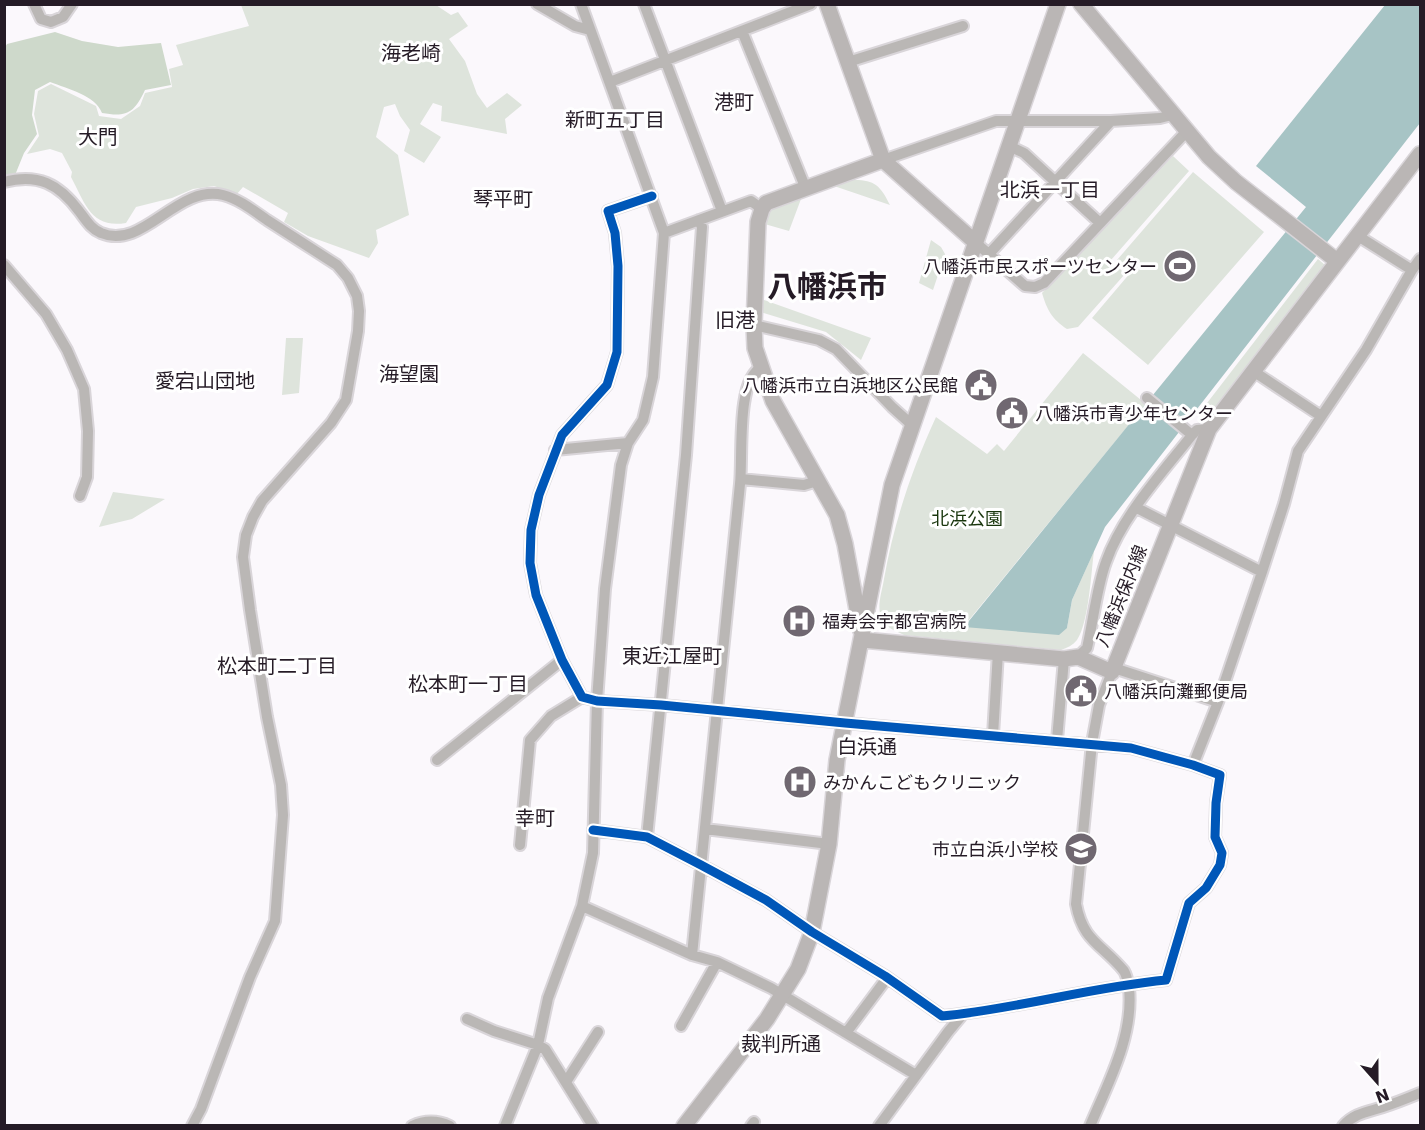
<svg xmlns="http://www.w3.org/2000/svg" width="1425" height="1130" viewBox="0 0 1425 1130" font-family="'DejaVu Sans','Noto Sans JP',sans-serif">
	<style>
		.green { fill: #dee4dc }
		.forest { fill: #ced9cb }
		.water { fill: #a7c4c5 }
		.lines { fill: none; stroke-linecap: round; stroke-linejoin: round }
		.street-casing { stroke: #d9d5d9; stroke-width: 14 }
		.secondary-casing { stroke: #d9d5d9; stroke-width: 18 }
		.street { stroke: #bab7b5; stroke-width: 10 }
		.secondary { stroke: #bab6b5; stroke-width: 15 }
		.cycleway-casing { stroke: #fff; stroke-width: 13 }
		.cycleway { stroke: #0057b8; stroke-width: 9 }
		.labels { text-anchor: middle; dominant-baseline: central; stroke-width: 6; stroke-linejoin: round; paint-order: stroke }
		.poi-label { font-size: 18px; fill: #251b26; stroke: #fff; text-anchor: start }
		.park-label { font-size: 18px; fill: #18350c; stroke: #fff }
		.street-label { font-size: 18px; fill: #251b26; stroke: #fff }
		.neighbourhood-label { font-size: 20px; fill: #251b26; stroke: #fff }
		.town-label { font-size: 30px; font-weight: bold; fill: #251b26; stroke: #fff }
	</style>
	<rect width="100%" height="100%" fill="#fbf8fc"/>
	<path class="green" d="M 436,5 L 451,15 L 458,12 L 468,26 L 449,39 L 465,61 L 477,94 L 487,108 L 507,93 L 522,105 L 505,119 L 507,134 L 441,121 L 442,106 L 433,103 L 420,124 L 441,137 L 424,163 L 404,151 L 410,130 L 400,116 L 395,104 L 384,107 L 376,137 L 398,155 L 409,215 L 376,230 L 378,243 L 369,258 L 308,236 L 284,222 L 288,213 L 243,187 L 237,194 L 214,186 L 193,189 L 172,198 L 136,207 L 126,223 C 91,229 85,203 71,177 L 72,172 L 62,153 L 50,149 L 27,154 L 39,136 L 34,114 L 38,91 L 51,84 L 96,106 L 99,116 L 121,119 L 140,106 L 145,93 L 172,87 L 169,69 L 183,65 L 176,45 L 249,26 L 241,5 Z
		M 1173,156 L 1189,171 L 1111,260 L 1125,274 L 1078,327 L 1067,329 C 1052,319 1047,310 1042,293 Z
		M 1193,172 L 1264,232 L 1148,365 L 1092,318 L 1131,272 L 1117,260 Z
		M 850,180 C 873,179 880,184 890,205 L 834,186 Z
		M 797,192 L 801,199 L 789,231 L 758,222 L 762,209 Z
		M 931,240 L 941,247 L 945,254 L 933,290 L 919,283 Z
		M 1318,259 L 1325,265 L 1212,413 L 1204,407 Z
		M 761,299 L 871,338 L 861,360 L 826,332 L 760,312 Z
		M 286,338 L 303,338 L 299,393 L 282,395 Z
		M 1083,353 L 1146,404 L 964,626 L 1067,628 L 1072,600 L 1094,551 C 1091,573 1089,622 1077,640 C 1073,645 1067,648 1061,650 L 904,635 C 896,631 886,628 882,619 C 876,607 882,592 884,579 C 894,522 912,469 936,417 L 987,454 L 997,444 L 1004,451 Z
		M 113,492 L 165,499 L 132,519 L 99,527 Z"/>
	<path class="forest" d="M 55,32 L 82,41 L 118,47 L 161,43 L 171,85 L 145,90 C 134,114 126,117 102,113 C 95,95 68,89 50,82 L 35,90 L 32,115 L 37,134 L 24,153 L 13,180 L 5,182 L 4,49 L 7,44 Z"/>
	<path class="water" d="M 1385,5 L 1420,5 L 1420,123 L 1105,527 L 1072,600 L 1067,628 L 1059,635 L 964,627 L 1306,207 L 1256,166 Z"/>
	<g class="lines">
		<g class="street-casing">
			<path id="street" d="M 34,4 L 41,19 L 51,22 L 63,17 L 72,4
				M 537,4 L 575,26 L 590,30
				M 644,4 L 722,211
				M 742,31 L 806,189
				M 848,62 L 963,26
				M 610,82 L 811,4
				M 1009,146 L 1024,153 L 1100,223
				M 883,160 L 996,121 L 1111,121 L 1160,118 L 1172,115
				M 4,182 C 38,173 59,184 79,211 C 86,220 91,229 101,233 C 143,251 177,184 223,195 C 239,199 254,211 267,220 C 290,235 314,250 337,265 L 348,278 L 357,296 L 359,311 L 358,331 L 346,400 L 331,423 L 262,501 L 253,517 L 246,535 L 243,557 L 250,610 L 267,717 L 281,785 L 283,815 L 275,921 L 250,977 L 201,1109 L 192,1126
				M 664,233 L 751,201 L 762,209
				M 1358,236 L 1412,270
				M 975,242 L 1025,286 L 1035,287 L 1044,283 L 1187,131
				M 989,254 L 1111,121
				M 4,265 L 46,314 L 67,350 L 84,389 L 88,431 L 87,477 L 80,496
				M 754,325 L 819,340 L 836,349 L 892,407 L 912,425
				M 1253,371 L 1321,416
				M 1147,398 L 1192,435
				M 555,450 L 628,443
				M 741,479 L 804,485 L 817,481
				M 1137,508 L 1262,572
				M 1078,657 L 1087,648 C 1093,622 1097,586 1106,562 C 1122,516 1163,472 1192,435 L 1197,430 L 1209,429
				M 1114,668 L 1218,702
				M 993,735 L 998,652
				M 1057,740 L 1064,659
				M 437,760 L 562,660
				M 1193,765 L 1218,702 L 1262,572 L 1284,504 L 1298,451 L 1366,350 L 1412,270 L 1420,259
				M 705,829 L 829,844
				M 593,830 L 647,837 L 701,865 L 766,900 L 812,932 L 885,976 L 942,1016 C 1017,1009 1091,987 1166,980 L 1189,903 L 1206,888 L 1220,865 L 1222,853 L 1215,837 L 1216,803 L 1220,775 L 1193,765 L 1131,748 L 845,723 L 661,705 L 597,701 L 582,697 L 562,660 L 536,595 L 530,563 L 531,530 L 539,495 L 562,435 L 607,385 L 617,352 L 618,266 L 615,233 L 608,211 L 652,196
				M 647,837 L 686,455 L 702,227 L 699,220
				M 520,845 L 530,740 L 551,716 L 582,697
				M 582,906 L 692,955 L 717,962 L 771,988 L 916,1075
				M 692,955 C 708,798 724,641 740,484 C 743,458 736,379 761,368
				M 467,1019 L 494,1031 L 538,1045 L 545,1049 L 593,1126
				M 681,1026 L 717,962
				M 846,1033 L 887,978
				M 566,1082 L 598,1032
				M 412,1126 C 425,1120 437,1120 450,1126
				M 505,1126 L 538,1045 L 548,998 L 582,906 L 593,853 L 597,701 L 605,589 L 621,465 L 628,443 L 643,420 L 653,377 L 664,233 L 581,4
				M 751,1126 L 754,1122
				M 879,1126 L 948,1032 L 963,1014
				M 1090,1126 C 1108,1083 1134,1036 1129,988 C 1128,982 1127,976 1124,971 C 1102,944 1083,942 1076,904 L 1092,743 L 1099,705 L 1112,672
				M 1343,1126 C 1354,1113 1368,1112 1383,1107 C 1396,1103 1408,1098 1420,1093"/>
		</g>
		<g class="secondary-casing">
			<path id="secondary" d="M 827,4 L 883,160 L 975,242
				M 1081,4 L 1209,157 L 1236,182 L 1337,261
				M 861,631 L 845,544 L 837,515 L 773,401 L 755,348 L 754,325 L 758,222 L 762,209 L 766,203 L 883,160
				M 863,640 L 1064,659 L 1078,657 L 1112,672 L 1209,429 L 1420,154
				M 684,1126 L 767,1019 L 798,969 L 812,932 L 829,844 L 837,760 L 892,485 L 1058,4"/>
		</g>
		<use href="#street" class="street"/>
		<use href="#secondary" class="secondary"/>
		<g class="cycleway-casing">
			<path id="cycleway" d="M 593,830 L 647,837 L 701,865 L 766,900 L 812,932 L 885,976 L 942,1016 C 1017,1009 1091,987 1166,980 L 1189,903 L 1206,888 L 1220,865 L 1222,853 L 1215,837 L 1216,803 L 1220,775 L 1193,765 L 1131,748 L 845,723 L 661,705 L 597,701 L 582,697 L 562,660 L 536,595 L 530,563 L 531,530 L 539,495 L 562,435 L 607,385 L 617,352 L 618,266 L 615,233 L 608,211 L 652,196"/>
		</g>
		<use href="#cycleway" class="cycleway"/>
	</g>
	<defs>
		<g id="stadium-disc" transform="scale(1.725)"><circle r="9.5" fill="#706871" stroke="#fff"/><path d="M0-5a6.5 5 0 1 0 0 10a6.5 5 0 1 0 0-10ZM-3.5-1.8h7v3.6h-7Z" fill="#fff"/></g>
		<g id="civic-disc" transform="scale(1.725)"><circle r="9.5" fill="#706871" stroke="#fff"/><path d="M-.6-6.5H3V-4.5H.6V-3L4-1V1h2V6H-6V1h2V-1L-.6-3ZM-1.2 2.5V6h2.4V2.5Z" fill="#fff"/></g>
		<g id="hospital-disc" transform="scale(1.725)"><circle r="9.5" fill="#706871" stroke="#fff"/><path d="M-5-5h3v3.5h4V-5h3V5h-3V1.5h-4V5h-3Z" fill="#fff"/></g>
		<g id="school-disc" transform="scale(1.725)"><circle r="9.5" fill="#706871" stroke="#fff"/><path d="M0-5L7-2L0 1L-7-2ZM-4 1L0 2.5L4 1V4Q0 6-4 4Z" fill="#fff"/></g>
	</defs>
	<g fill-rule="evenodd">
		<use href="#stadium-disc" x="1180" y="266"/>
		<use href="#civic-disc" x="981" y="385"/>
		<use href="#civic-disc" x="1012" y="413"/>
		<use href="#hospital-disc" x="799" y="621"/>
		<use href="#civic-disc" x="1081" y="691"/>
		<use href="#hospital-disc" x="800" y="782"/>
		<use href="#school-disc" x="1081" y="849"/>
	</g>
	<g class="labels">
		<g class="poi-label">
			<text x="1157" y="266" text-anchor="end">八幡浜市民スポーツセンター</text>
			<text x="958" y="385" text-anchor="end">八幡浜市立白浜地区公民館</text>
			<text x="1035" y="413">八幡浜市青少年センター</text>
			<text x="822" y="621">福寿会宇都宮病院</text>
			<text x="1104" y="691">八幡浜向灘郵便局</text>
			<text x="823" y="782">みかんこどもクリニック</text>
			<text x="1058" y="849" text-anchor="end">市立白浜小学校</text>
		</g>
		<g class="park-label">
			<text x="967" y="518">北浜公園</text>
		</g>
		<g class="street-label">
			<text transform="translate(1121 596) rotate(-68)">八幡浜保内線</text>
		</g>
		<g class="neighbourhood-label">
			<text x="411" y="53">海老崎</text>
			<text x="734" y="102">港町</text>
			<text x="615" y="120">新町五丁目</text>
			<text x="98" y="137">大門</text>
			<text x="1050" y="190">北浜一丁目</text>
			<text x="503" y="199">琴平町</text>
			<text x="735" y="320">旧港</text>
			<text x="409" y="374">海望園</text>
			<text x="205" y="381">愛宕山団地</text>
			<text x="672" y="656">東近江屋町</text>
			<text x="277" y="666">松本町二丁目</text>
			<text x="468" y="684">松本町一丁目</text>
			<text x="867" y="747">白浜通</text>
			<text x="535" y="818">幸町</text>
			<text x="781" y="1044">裁判所通</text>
		</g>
		<g class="town-label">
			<text x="827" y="286">八幡浜市</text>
		</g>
	</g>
	<rect width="1425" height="1130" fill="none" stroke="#251b26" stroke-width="12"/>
	<g transform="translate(1377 1082) rotate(159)" stroke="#ffffff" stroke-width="4.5" paint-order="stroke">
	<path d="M0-4.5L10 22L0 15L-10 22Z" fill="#251b26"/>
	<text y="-9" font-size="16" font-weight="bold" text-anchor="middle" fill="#251b26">N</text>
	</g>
</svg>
